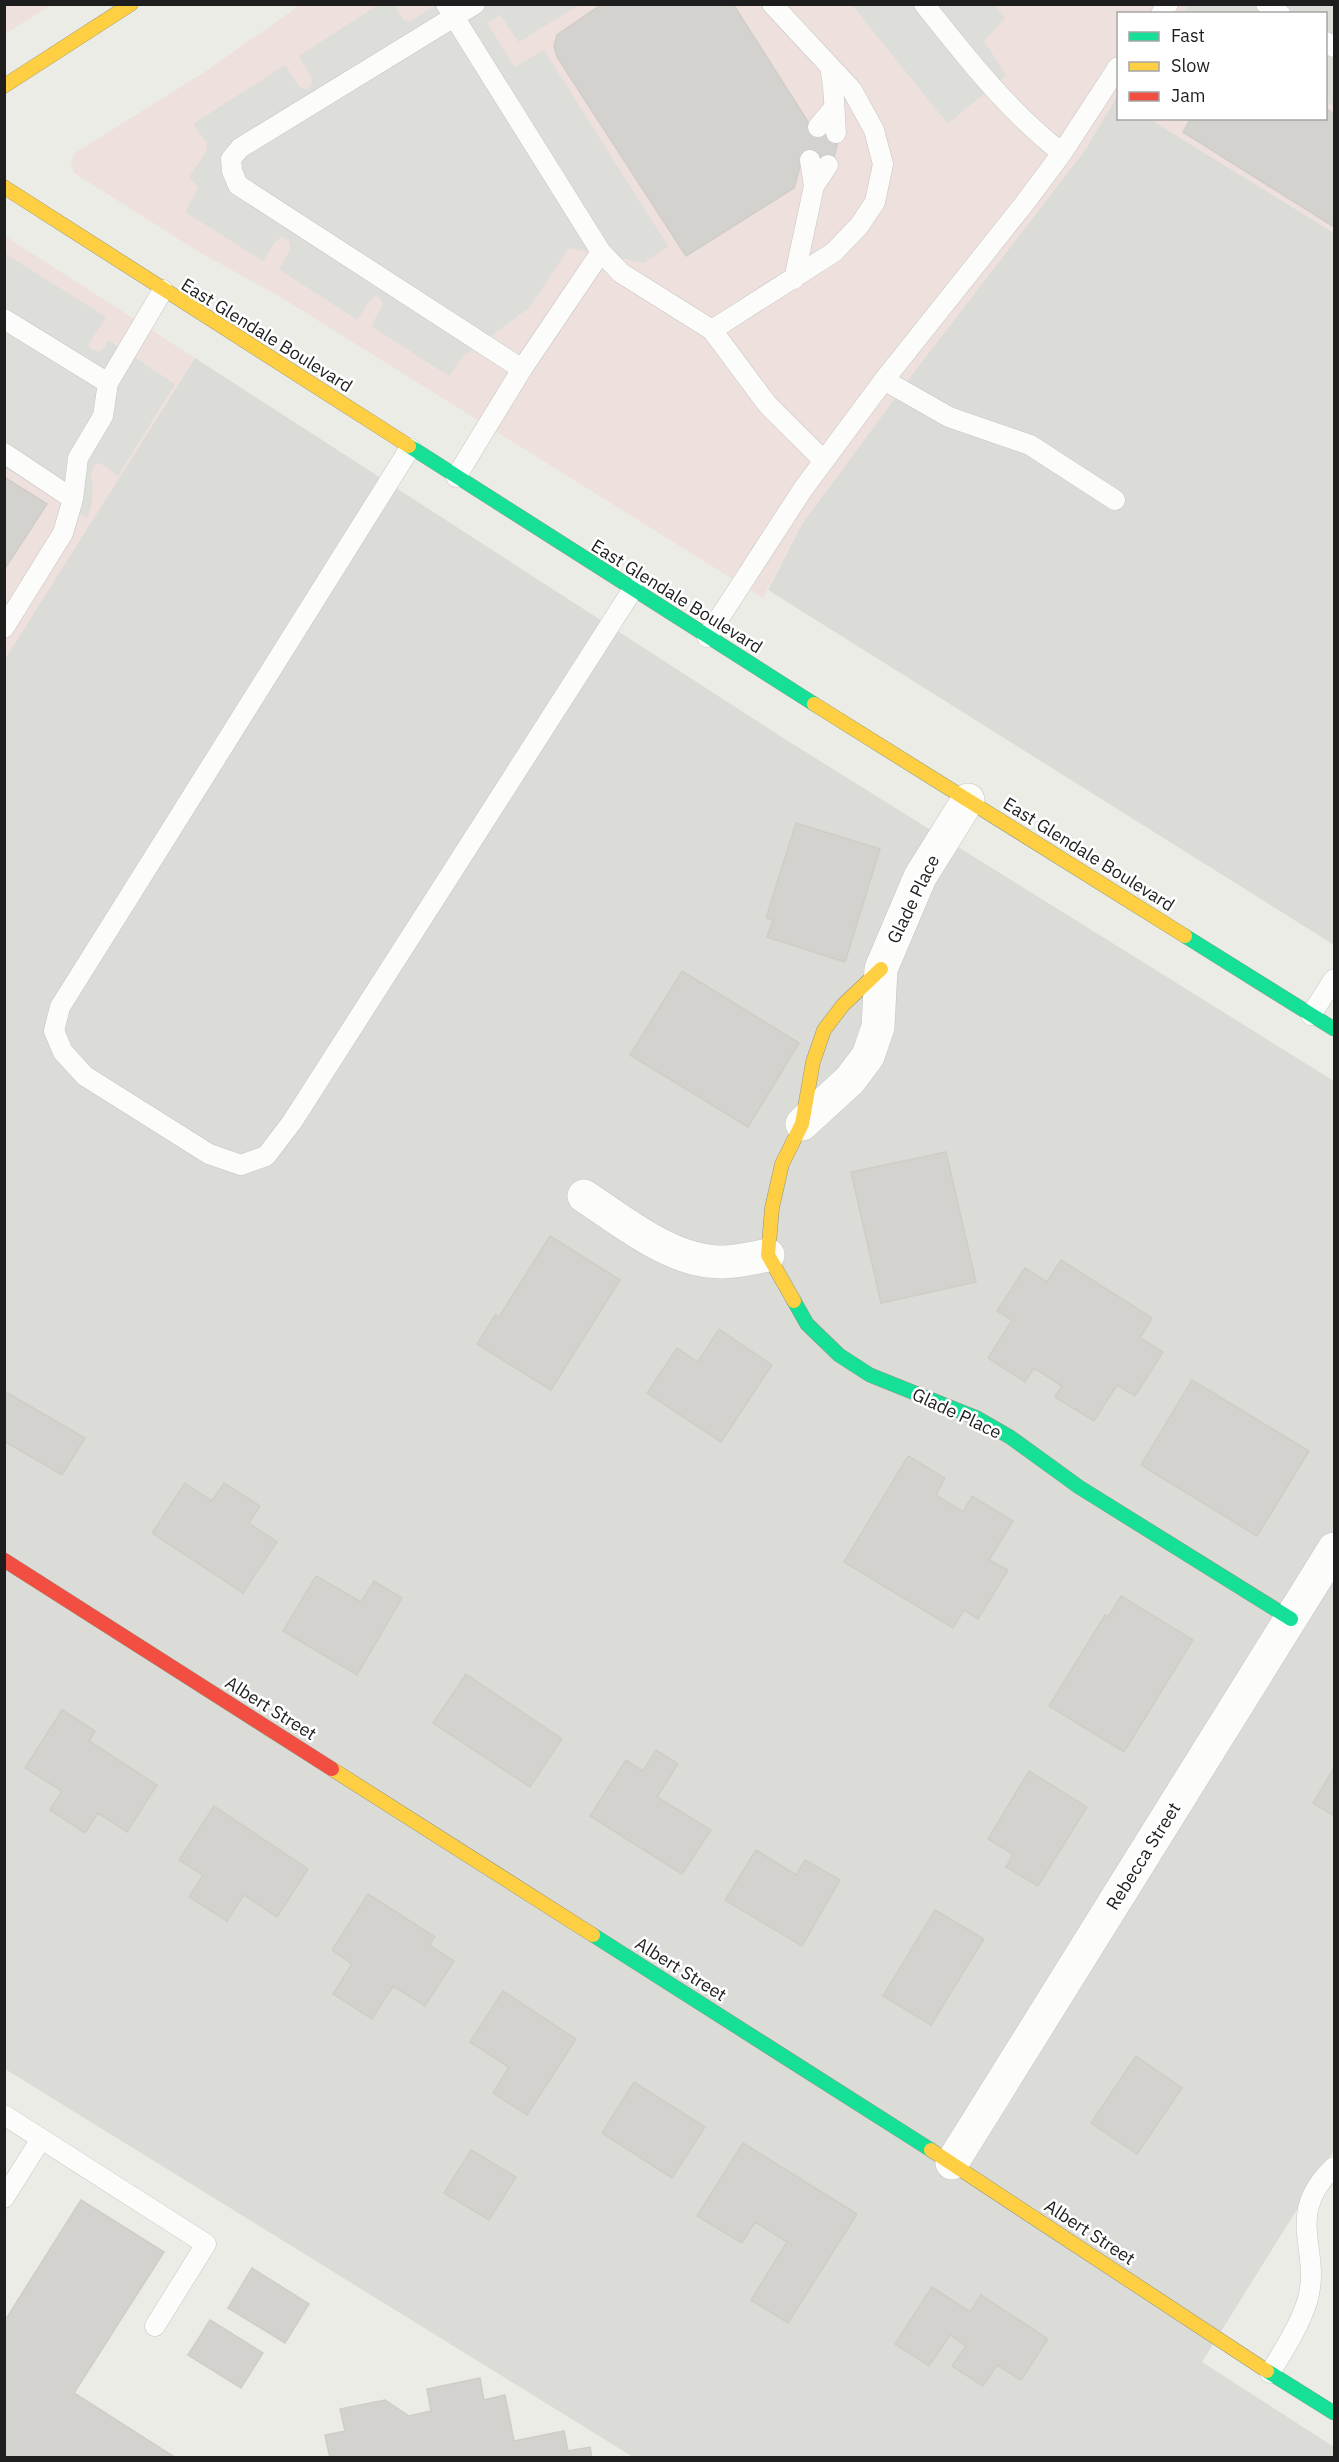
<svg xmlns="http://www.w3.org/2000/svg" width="1339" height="2462" viewBox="0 0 1339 2462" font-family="'IBM Plex Sans',sans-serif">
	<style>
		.residential { fill: #dbdbd8 }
		.commercial { fill: #eee0dc }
		.parking { fill: #ddddda }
		.building { fill: #d3d2ce; stroke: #d0cdc8; stroke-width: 1.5 }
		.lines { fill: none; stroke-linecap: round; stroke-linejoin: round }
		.lane-casing { stroke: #c5c5c3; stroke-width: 21 }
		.street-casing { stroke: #c5c5c3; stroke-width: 34 }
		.fast-casing { stroke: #93977e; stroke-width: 15 }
		.slow-casing { stroke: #93977e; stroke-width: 15 }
		.jam-casing { stroke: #93977e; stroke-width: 15 }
		.lane { stroke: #fcfcfb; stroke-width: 20 }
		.street { stroke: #fcfcfb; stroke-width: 33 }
		.fast { stroke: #16e098; stroke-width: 14 }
		.slow { stroke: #ffcf43; stroke-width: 14 }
		.jam { stroke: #f24e42; stroke-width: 14 }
		.labels { text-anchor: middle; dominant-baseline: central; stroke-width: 5; stroke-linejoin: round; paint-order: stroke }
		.street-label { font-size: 18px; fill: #1e1e1e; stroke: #fff }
	</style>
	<rect width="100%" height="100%" fill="#ecece7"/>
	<path class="residential" d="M 1116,98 L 1118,99 L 1118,118 L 1150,119 L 1334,233 L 1334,945 L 768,590 L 802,524 L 917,368 L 1085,150 Z
		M 195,358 L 788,741 L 1334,1081 L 1334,2150 L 1202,2362 L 1334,2447 L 1334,2457 L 633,2457 L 5,2069 L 4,659 Z"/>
	<path class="commercial" d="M 5,5 L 51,5 L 5,34 Z
		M 300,5 L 1334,5 L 1334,233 L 1150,119 L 1326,118 L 1326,14 L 1118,14 L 1118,99 L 1116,98 L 1085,150 L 917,368 L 802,524 L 763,598 L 282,298 L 199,252 L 74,173 L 71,161 L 75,153 L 203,73 Z
		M 5,236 L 195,358 L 5,659 Z"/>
	<path class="parking" d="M 378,5 L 394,5 L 404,20 L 411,21 L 436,5 L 579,5 L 519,42 L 500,15 L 487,23 L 515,67 L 544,50 L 668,246 L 644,263 L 569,248 L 530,307 L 461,358 L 449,376 L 371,326 L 383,305 L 381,299 L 376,296 L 370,300 L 357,320 L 279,269 L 290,250 L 289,241 L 282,237 L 276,241 L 263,261 L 185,212 L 199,187 L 189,177 L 207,150 L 207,143 L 193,124 L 285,65 L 300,87 L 306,89 L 311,86 L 312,80 L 299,56 Z
		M 852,5 L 995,5 L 1005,18 L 984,41 L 1006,75 L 948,124 Z
		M 1190,5 L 1334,5 L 1334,107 L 1326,101 L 1326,14 L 1182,14 Z
		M 4,253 L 106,317 L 88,345 L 92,350 L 100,351 L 105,347 L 108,340 L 175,384 L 118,476 L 100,463 L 94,465 L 91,474 L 93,488 L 91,507 L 87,518 L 5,468 Z"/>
	<path class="building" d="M 602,4 L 733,4 L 810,125 L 840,134 L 832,165 L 802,159 L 794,188 L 686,256 L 557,57 L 554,46 L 557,35 Z
		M 1326,108 L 1334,114 L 1334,227 L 1183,132 L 1191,118 L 1326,118 Z
		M 4,477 L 47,504 L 4,570 Z
		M 796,823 L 880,849 L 845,962 L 767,937 L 773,920 L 766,918 Z
		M 682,971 L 799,1043 L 748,1127 L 630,1055 Z
		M 946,1152 L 976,1282 L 881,1303 L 851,1172 Z
		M 550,1236 L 620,1280 L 551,1390 L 477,1344 L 495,1315 L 499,1317 Z
		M 1061,1260 L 1152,1318 L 1140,1338 L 1163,1352 L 1135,1396 L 1117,1385 L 1094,1421 L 1055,1397 L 1062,1386 L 1034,1368 L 1025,1382 L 988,1358 L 1012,1320 L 997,1311 L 1025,1268 L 1047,1282 Z
		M 719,1329 L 772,1365 L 721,1442 L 647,1393 L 677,1348 L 698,1362 Z
		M 1192,1380 L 1309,1451 L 1257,1536 L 1141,1465 Z
		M 4,1391 L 85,1438 L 62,1475 L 4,1441 Z
		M 908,1456 L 945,1478 L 936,1495 L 963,1512 L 972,1496 L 1013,1521 L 989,1560 L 1008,1570 L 978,1619 L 964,1610 L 953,1628 L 844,1562 Z
		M 185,1483 L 212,1501 L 224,1483 L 260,1506 L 249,1523 L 277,1542 L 243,1593 L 152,1533 Z
		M 316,1576 L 361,1602 L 374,1581 L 402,1598 L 357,1675 L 283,1631 Z
		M 1121,1596 L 1193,1640 L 1124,1752 L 1049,1706 L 1105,1615 L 1108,1617 Z
		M 466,1674 L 562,1739 L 530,1787 L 433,1723 Z
		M 62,1710 L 95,1731 L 89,1741 L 157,1785 L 127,1832 L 98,1813 L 85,1833 L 50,1810 L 62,1791 L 25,1768 Z
		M 656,1750 L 678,1764 L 657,1797 L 711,1830 L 682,1874 L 590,1816 L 626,1760 L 643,1771 Z
		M 1334,1768 L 1334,1816 L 1313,1803 Z
		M 1029,1771 L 1087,1807 L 1038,1886 L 1006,1867 L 1013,1854 L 988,1839 Z
		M 214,1806 L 308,1869 L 277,1917 L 244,1895 L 227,1921 L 189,1897 L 203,1875 L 179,1860 Z
		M 756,1850 L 796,1875 L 805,1860 L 840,1880 L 802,1946 L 725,1900 Z
		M 368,1894 L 435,1937 L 429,1945 L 454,1961 L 425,2006 L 393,1986 L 372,2019 L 333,1994 L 352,1964 L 332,1950 Z
		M 935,1910 L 984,1939 L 931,2025 L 883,1996 Z
		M 503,1991 L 576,2039 L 527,2115 L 493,2093 L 509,2067 L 470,2042 Z
		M 1136,2056 L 1182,2088 L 1137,2154 L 1091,2123 Z
		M 634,2082 L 705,2127 L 672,2178 L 602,2133 Z
		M 743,2143 L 857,2214 L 788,2323 L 751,2300 L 787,2242 L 755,2222 L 742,2243 L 697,2216 Z
		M 471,2150 L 516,2177 L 489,2220 L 444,2193 Z
		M 81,2200 L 164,2252 L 74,2393 L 176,2458 L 4,2458 L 4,2322 Z
		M 252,2268 L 309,2304 L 285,2343 L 228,2308 Z
		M 932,2287 L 970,2312 L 981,2295 L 1048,2339 L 1021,2380 L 997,2365 L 983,2386 L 952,2366 L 966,2346 L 950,2335 L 929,2366 L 895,2344 Z
		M 210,2320 L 263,2353 L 241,2388 L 188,2355 Z
		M 480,2378 L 484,2400 L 505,2395 L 514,2441 L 564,2431 L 568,2451 L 590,2447 L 592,2458 L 330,2458 L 325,2435 L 345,2431 L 340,2409 L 385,2400 L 409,2416 L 431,2411 L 427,2389 Z"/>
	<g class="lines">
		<g class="lane-casing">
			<path id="lane" d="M 446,4 L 601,252 L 621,273 L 712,330 L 767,404 L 824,461
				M 475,4 L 240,148 L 231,159 L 232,171 L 238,185 L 522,369 L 601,252
				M 924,4 C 967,58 1008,111 1062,153
				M 1266,4 L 1280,14
				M 1161,14 L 1168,4
				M 1326,42 L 1334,47
				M 830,67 C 835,89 834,110 836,133
				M 818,127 L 833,109
				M 814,186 L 828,165
				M 794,279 L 814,186 L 810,160
				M 4,319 L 108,383
				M 712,330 L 834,252 L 859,226 L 875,202 L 883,164 L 874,130 L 852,90 L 772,4
				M 884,380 L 949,417 L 1030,445 L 1115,500
				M 410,448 L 60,1007 L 54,1031 L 63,1052 L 85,1076 L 209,1154 L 241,1165 L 266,1156 L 292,1122 L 633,589
				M 4,453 L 73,499
				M 456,477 L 522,369
				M 4,628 L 63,533 L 73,499 L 78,458 L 103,416 L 108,383 L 163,290
				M 707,637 L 803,489 L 884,380 L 1024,204 L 1062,153 L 1118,67
				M 1311,1015 L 1334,979
				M 4,2115 L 206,2244 L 155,2326
				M 4,2198 L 41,2139
				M 1270,2373 C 1283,2351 1299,2327 1307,2302 C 1323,2249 1282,2217 1334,2167"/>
		</g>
		<g class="street-casing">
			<path id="street" d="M 802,1124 L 850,1080 L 868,1056 L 878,1027 L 881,969 L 920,877 L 968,800
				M 584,1196 C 619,1219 665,1256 708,1261 C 728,1264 749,1259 768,1255
				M 952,2163 L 1334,1549"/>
		</g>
		<g class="fast-casing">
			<path id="fast" d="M 409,446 L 814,704
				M 1185,936 L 1334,1029
				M 794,1301 L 807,1324 L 839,1355 L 870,1375 L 977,1418 L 1010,1437 L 1079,1487 L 1291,1619
				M 593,1935 L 931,2150
				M 1267,2371 L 1334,2413"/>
		</g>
		<g class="slow-casing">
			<path id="slow" d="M 4,86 L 131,4
				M 4,187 L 409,446
				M 814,704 L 1185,936
				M 794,1301 L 768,1255 L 772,1208 L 782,1164 L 802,1124 L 813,1062 L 824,1030 L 843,1005 L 881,969
				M 332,1769 L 593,1935
				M 931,2150 L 1267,2371"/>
		</g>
		<g class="jam-casing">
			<path id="jam" d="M 4,1560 L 332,1769"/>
		</g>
		<use href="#lane" class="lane"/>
		<use href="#street" class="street"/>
		<use href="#fast" class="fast"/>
		<use href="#slow" class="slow"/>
		<use href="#jam" class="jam"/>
	</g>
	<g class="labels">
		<g class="street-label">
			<text transform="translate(267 335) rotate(32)">East Glendale Boulevard</text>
			<text transform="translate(677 596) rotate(32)">East Glendale Boulevard</text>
			<text transform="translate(1089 854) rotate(32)">East Glendale Boulevard</text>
			<text transform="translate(913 899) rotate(-64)">Glade Place</text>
			<text transform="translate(957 1413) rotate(25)">Glade Place</text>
			<text transform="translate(271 1708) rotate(32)">Albert Street</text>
			<text transform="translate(1143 1856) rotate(-58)">Rebecca Street</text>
			<text transform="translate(681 1969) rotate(32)">Albert Street</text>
			<text transform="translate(1090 2232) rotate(33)">Albert Street</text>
		</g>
	</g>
	<rect width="1339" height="2462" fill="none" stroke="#1e1e1e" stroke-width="12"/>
	<rect x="1117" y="12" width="210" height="108" fill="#ffffff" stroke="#a5a5a5" stroke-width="1.5"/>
	<rect x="1129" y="32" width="30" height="9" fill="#16e098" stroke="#a5a5a5" stroke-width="1.5"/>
	<text x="1171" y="42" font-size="18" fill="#1e1e1e">Fast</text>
	<rect x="1129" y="62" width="30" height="9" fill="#ffcf43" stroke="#a5a5a5" stroke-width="1.5"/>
	<text x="1171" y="72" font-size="18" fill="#1e1e1e">Slow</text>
	<rect x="1129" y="92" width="30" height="9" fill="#f24e42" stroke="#a5a5a5" stroke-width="1.5"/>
	<text x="1171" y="102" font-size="18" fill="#1e1e1e">Jam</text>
</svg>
